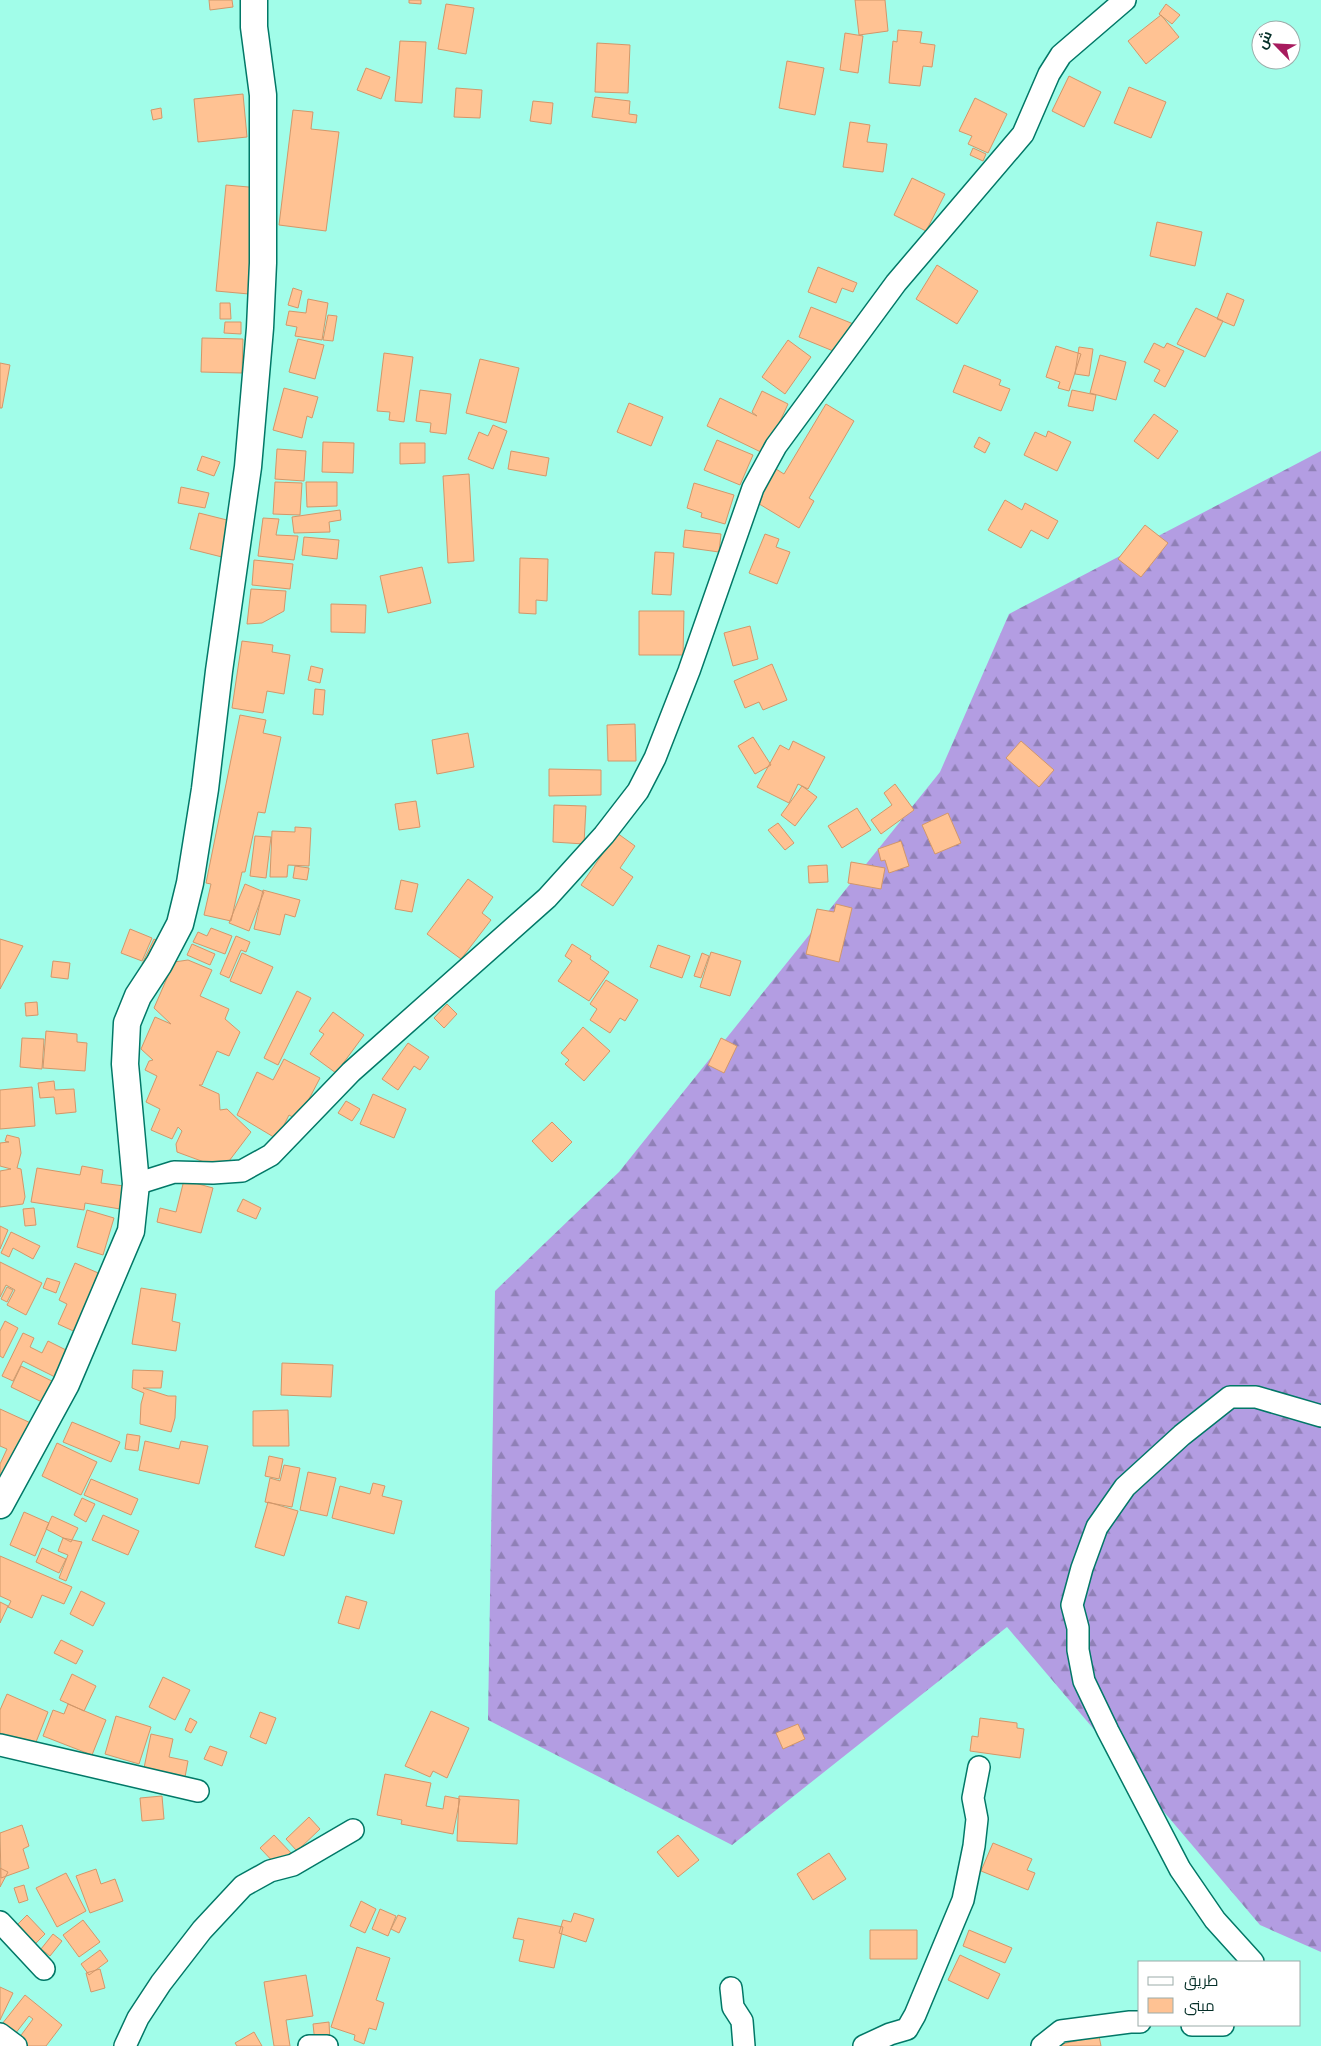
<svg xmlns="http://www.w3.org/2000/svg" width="1321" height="2046" viewBox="0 0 1321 2046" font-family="'Archivo Narrow',Cairo,sans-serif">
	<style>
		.forest { fill: url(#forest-firs) }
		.building { fill: #ffc293; stroke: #d2976a }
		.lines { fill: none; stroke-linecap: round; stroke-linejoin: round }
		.minor-casing { stroke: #027867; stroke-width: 24 }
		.tertiary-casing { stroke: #027867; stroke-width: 29 }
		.minor { stroke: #fff; stroke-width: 21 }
		.tertiary { stroke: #fff; stroke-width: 26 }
	</style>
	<defs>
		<pattern id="forest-firs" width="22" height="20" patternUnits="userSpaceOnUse" patternTransform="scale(1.25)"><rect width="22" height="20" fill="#b39de2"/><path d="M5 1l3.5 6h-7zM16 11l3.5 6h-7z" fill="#9080b7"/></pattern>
	</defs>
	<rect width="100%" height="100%" fill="#a1fde9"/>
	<path class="forest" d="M 1321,451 L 1321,1952 L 1260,1925 L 1007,1627 L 732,1845 L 488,1720 L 495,1291 L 619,1172 L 940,772 L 1009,614 Z"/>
	<path class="building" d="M 209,0 L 232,0 L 233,7 L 210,10 Z
		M 409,0 L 421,0 L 421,4 L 409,3 Z
		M 855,0 L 885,0 L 888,31 L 859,35 Z
		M 446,4 L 474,8 L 466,54 L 438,49 Z
		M 1166,4 L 1180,15 L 1172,24 L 1159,14 Z
		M 1161,15 L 1179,37 L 1146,64 L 1128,41 Z
		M 898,30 L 922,32 L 920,43 L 935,45 L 932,67 L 923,66 L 920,86 L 889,83 L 893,41 L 897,42 Z
		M 845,33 L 863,36 L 858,73 L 840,70 Z
		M 400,41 L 426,42 L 422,103 L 395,101 Z
		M 597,43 L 630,45 L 628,93 L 595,92 Z
		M 787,61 L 824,68 L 815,115 L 779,108 Z
		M 366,68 L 390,77 L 381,99 L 357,90 Z
		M 1069,76 L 1101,92 L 1084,127 L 1052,111 Z
		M 1129,87 L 1166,102 L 1151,138 L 1114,123 Z
		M 456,88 L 482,90 L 480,118 L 454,117 Z
		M 243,94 L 247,137 L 198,142 L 194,99 Z
		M 595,97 L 630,101 L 629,114 L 637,115 L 636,123 L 592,117 Z
		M 975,98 L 1007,114 L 988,153 L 968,144 L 972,136 L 959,131 Z
		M 533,101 L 553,103 L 551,124 L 530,121 Z
		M 161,108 L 162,118 L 153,120 L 151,110 Z
		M 293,110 L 313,112 L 311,129 L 339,132 L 326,231 L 279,225 Z
		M 850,122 L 870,125 L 867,142 L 887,144 L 883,172 L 843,167 Z
		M 973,148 L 986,154 L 983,161 L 970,155 Z
		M 912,178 L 945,194 L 926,231 L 894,215 Z
		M 226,185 L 260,188 L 249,294 L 216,291 Z
		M 1157,222 L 1202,232 L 1195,266 L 1150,256 Z
		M 937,265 L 978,291 L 957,324 L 916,299 Z
		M 818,267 L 857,283 L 853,292 L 842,288 L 836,303 L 808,292 Z
		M 293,288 L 302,291 L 298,308 L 288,305 Z
		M 1227,293 L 1244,300 L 1234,326 L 1217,319 Z
		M 308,299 L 328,303 L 322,340 L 295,336 L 297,327 L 286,325 L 289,311 L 306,313 Z
		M 220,303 L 230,303 L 231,319 L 220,319 Z
		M 811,307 L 856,325 L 843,355 L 799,337 Z
		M 1196,308 L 1223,321 L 1205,357 L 1177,344 Z
		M 328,315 L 337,316 L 333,341 L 323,340 Z
		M 225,322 L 241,322 L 241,334 L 224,333 Z
		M 202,338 L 243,339 L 242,373 L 201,372 Z
		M 298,339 L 324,345 L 315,379 L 289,372 Z
		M 788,340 L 811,357 L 785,394 L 762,377 Z
		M 1154,343 L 1164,348 L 1167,343 L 1184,351 L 1165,387 L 1154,381 L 1160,370 L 1144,362 Z
		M 1056,346 L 1081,354 L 1069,391 L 1058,388 L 1060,382 L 1046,377 Z
		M 1079,347 L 1093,349 L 1089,376 L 1075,374 Z
		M 384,353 L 413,357 L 404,422 L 389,420 L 390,412 L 377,411 Z
		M 1100,355 L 1126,362 L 1116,400 L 1090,393 Z
		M 480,359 L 519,368 L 506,423 L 466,413 Z
		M 0,363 L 10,365 L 2,408 L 0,408 Z
		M 964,365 L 1001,380 L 999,385 L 1010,389 L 1001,411 L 953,392 Z
		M 284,388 L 318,397 L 312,418 L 307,416 L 302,438 L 273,430 Z
		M 420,390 L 451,394 L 446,434 L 430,432 L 431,423 L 416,421 Z
		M 1072,390 L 1096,395 L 1093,411 L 1068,406 Z
		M 762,391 L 788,404 L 765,454 L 707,426 L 720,398 L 757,416 L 752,412 Z
		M 629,403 L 663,417 L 651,446 L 617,432 Z
		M 826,404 L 854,421 L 809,498 L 814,501 L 799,528 L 756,502 L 776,469 L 784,474 Z
		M 1154,414 L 1178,431 L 1158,459 L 1134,441 Z
		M 493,425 L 507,431 L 493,469 L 468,459 L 479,432 L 488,436 Z
		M 1048,431 L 1071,442 L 1057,471 L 1024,455 L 1035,432 L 1046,437 Z
		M 979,437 L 990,443 L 985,453 L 974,447 Z
		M 717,440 L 753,455 L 740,485 L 704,470 Z
		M 323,442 L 354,443 L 353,473 L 322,472 Z
		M 400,443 L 425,443 L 425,463 L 400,464 Z
		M 277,449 L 306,451 L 304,481 L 275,479 Z
		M 511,451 L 549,458 L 546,476 L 508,469 Z
		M 202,456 L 220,462 L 214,476 L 197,470 Z
		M 469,474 L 474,561 L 448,563 L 443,476 Z
		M 275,482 L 302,483 L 300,515 L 273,514 Z
		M 306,482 L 337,482 L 337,506 L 307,507 Z
		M 694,483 L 734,495 L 725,524 L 701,517 L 702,513 L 687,508 Z
		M 181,487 L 209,493 L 205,508 L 178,503 Z
		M 1005,500 L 1022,510 L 1025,503 L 1058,521 L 1048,539 L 1031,530 L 1021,548 L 988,530 Z
		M 340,510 L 341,520 L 329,522 L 330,532 L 294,533 L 292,517 Z
		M 199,513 L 231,521 L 222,557 L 190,549 Z
		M 263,518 L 279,519 L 276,535 L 298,536 L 294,560 L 258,556 Z
		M 1145,525 L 1168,543 L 1141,577 L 1118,559 Z
		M 685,530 L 721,534 L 719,552 L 683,547 Z
		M 765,534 L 779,539 L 776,547 L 790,552 L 777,584 L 749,573 Z
		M 304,537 L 339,540 L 337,559 L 302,555 Z
		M 655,552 L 674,553 L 671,595 L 652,594 Z
		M 520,558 L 548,559 L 547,601 L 536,600 L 536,614 L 519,613 Z
		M 254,560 L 293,564 L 290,589 L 252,585 Z
		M 422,567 L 431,603 L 388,613 L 380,576 Z
		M 251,589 L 286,591 L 284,611 L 262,623 L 247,624 Z
		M 331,604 L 366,605 L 365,633 L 331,632 Z
		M 639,611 L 684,611 L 683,655 L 639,655 Z
		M 750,626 L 758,659 L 733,666 L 724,633 Z
		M 242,641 L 273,645 L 272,652 L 290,655 L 284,694 L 267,691 L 263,713 L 232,708 Z
		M 772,664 L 787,700 L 763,710 L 759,702 L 745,708 L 734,681 Z
		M 311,666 L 323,669 L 320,683 L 308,680 Z
		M 315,689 L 325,690 L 323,715 L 313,714 Z
		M 240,715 L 266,720 L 263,733 L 281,737 L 265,813 L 258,812 L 245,872 L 242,872 L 231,921 L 204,915 L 211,884 L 206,883 Z
		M 635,724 L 636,761 L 608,761 L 607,725 Z
		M 468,733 L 474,767 L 437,774 L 432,740 Z
		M 753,737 L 771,765 L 755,774 L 738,746 Z
		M 793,741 L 825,757 L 808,789 L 798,784 L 789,803 L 757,787 L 780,745 L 789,750 Z
		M 1021,741 L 1054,770 L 1039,787 L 1006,758 Z
		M 549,769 L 601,770 L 601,795 L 549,796 Z
		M 895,784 L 914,810 L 881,834 L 871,820 L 892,805 L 884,793 Z
		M 802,786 L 817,797 L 795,826 L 781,815 Z
		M 416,801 L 420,827 L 399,830 L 395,804 Z
		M 554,805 L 586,806 L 584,844 L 553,842 Z
		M 857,808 L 871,830 L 842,848 L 828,826 Z
		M 948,813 L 961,843 L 935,854 L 922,825 Z
		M 778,823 L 794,843 L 785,850 L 768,830 Z
		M 295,827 L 311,828 L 309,866 L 288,865 L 287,877 L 270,877 L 272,831 L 295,832 Z
		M 617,833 L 635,846 L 620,868 L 633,877 L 613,906 L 581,885 Z
		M 255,836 L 271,837 L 266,878 L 250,876 Z
		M 901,841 L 909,866 L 889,873 L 885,860 L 881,861 L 878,849 Z
		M 851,862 L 885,868 L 881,889 L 848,883 Z
		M 827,865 L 828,882 L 809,883 L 808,866 Z
		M 295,866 L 309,868 L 307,880 L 293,878 Z
		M 468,879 L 493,897 L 482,913 L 491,920 L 461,959 L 427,934 Z
		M 401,880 L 418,884 L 412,912 L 395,909 Z
		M 245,884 L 264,892 L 249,931 L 229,923 Z
		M 263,890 L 300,900 L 295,917 L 285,914 L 280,935 L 254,929 Z
		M 836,904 L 852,908 L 839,962 L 806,954 L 817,909 L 834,912 Z
		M 211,928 L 232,936 L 225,954 L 193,942 L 198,932 L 207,936 Z
		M 130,929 L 152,938 L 142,961 L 121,953 Z
		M 236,936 L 250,942 L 246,952 L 241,950 L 229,978 L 220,974 Z
		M 0,939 L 23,946 L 0,989 Z
		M 154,939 L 163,944 L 151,968 L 142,964 Z
		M 192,944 L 215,954 L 210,965 L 187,955 Z
		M 572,944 L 591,956 L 590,959 L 609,972 L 589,1001 L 558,981 L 572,961 L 565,956 Z
		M 658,945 L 690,956 L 682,978 L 650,967 Z
		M 711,952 L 741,961 L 730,996 L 700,987 Z
		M 242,953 L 273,967 L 261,994 L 230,981 Z
		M 702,953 L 709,956 L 701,978 L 694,976 Z
		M 188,960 L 212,970 L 200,996 L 229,1009 L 225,1019 L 240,1032 L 229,1056 L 217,1051 L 202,1085 L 199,1085 L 219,1094 L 220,1110 L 227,1109 L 251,1132 L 223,1169 L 177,1152 L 176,1144 L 182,1131 L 178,1127 L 172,1139 L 151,1130 L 160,1109 L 146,1102 L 157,1076 L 145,1070 L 149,1061 L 153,1060 L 141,1049 L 155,1017 L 171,1024 L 154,1008 L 174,962 Z
		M 53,961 L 70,963 L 68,979 L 51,977 Z
		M 606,980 L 638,1000 L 625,1021 L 620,1018 L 610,1033 L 590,1020 L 597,1009 L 590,1004 Z
		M 297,991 L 311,998 L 278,1065 L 264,1058 Z
		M 37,1002 L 38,1015 L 26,1016 L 25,1003 Z
		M 447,1004 L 457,1014 L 444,1028 L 434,1018 Z
		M 333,1012 L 364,1035 L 336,1073 L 310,1054 L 324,1034 L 319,1031 Z
		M 583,1027 L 610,1051 L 584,1081 L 565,1064 L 569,1060 L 561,1053 Z
		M 46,1031 L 77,1034 L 77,1042 L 87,1043 L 85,1071 L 43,1068 Z
		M 22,1038 L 44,1039 L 42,1069 L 20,1067 Z
		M 721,1038 L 737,1046 L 724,1073 L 708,1065 Z
		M 408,1043 L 429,1057 L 420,1070 L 414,1066 L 398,1090 L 382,1079 Z
		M 284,1059 L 320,1078 L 298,1120 L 289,1115 L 277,1139 L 237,1115 L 257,1072 L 273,1080 Z
		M 54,1081 L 55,1090 L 74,1089 L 76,1112 L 56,1114 L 54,1097 L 40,1098 L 38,1083 Z
		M 32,1087 L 35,1126 L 0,1129 L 0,1090 Z
		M 373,1094 L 406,1109 L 394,1138 L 360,1124 Z
		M 346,1101 L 360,1109 L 352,1121 L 338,1113 Z
		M 552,1122 L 572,1142 L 552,1162 L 532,1141 Z
		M 7,1135 L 19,1138 L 21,1153 L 17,1168 L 21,1169 L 25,1197 L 23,1204 L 0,1207 L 0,1171 L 11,1169 L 0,1166 L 0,1143 L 9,1142 L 5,1141 Z
		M 82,1166 L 103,1170 L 101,1183 L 124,1186 L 120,1209 L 85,1203 L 84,1210 L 31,1202 L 37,1168 L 80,1175 Z
		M 184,1180 L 213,1188 L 201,1233 L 157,1222 L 160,1208 L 176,1212 Z
		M 243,1199 L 261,1208 L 256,1219 L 237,1211 Z
		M 34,1208 L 36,1225 L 25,1226 L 23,1209 Z
		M 87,1210 L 114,1218 L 103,1255 L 77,1247 Z
		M 0,1226 L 8,1230 L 0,1249 Z
		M 11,1232 L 40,1246 L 33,1259 L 13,1248 L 9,1257 L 1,1253 Z
		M 0,1262 L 42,1283 L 26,1315 L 7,1305 L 15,1290 L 6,1285 L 0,1297 Z
		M 75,1263 L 110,1278 L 80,1334 L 58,1324 L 67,1304 L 59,1300 Z
		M 47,1278 L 60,1282 L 56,1293 L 43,1288 Z
		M 7,1287 L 13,1290 L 7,1302 L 1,1299 Z
		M 141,1288 L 176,1294 L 172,1321 L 180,1323 L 176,1351 L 132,1344 Z
		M 5,1321 L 18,1328 L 3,1358 L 0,1356 L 0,1331 Z
		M 23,1333 L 34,1338 L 30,1347 L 42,1353 L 48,1341 L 72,1353 L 59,1379 L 23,1361 L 13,1381 L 2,1376 Z
		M 282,1363 L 333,1365 L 331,1397 L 281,1395 Z
		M 21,1366 L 56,1383 L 46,1404 L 11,1387 Z
		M 133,1370 L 163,1371 L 161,1388 L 143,1388 L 168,1396 L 176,1396 L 175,1418 L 171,1432 L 140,1424 L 141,1404 L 144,1393 L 132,1388 Z
		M 0,1409 L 33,1424 L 0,1495 L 0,1464 L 7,1449 L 0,1446 Z
		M 288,1410 L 289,1446 L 253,1446 L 253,1411 Z
		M 72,1422 L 120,1442 L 111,1462 L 63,1442 Z
		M 127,1434 L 140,1436 L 138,1451 L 125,1449 Z
		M 145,1441 L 179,1449 L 181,1441 L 208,1446 L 199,1484 L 139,1470 Z
		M 57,1443 L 97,1462 L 81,1495 L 42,1476 Z
		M 269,1456 L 283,1459 L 279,1479 L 265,1476 Z
		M 284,1465 L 300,1468 L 292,1507 L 265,1502 L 270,1478 L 280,1481 Z
		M 308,1472 L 336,1478 L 327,1516 L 300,1510 Z
		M 91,1479 L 138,1499 L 131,1515 L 84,1495 Z
		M 373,1483 L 385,1486 L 382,1496 L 402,1501 L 394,1534 L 332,1518 L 340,1486 L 370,1494 Z
		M 82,1498 L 95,1504 L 86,1522 L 74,1515 Z
		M 268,1502 L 298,1511 L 284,1556 L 255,1547 Z
		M 24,1512 L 49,1523 L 35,1556 L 10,1545 Z
		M 103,1515 L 139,1531 L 128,1555 L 92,1540 Z
		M 52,1516 L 78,1528 L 71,1542 L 46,1529 Z
		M 63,1538 L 82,1542 L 66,1581 L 59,1578 L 68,1555 L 58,1551 Z
		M 42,1548 L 66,1559 L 59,1573 L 36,1562 Z
		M 0,1556 L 72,1587 L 64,1604 L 42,1595 L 32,1618 L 8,1607 L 11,1601 L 0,1596 Z
		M 81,1591 L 105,1603 L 93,1626 L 70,1614 Z
		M 346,1596 L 367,1602 L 359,1629 L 338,1623 Z
		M 0,1602 L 8,1606 L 0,1623 Z
		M 61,1640 L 83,1651 L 76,1664 L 54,1653 Z
		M 72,1674 L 96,1686 L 84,1711 L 60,1700 Z
		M 163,1677 L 190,1690 L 175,1720 L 149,1707 Z
		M 7,1694 L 48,1712 L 34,1747 L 0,1733 L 0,1710 Z
		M 68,1704 L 106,1720 L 92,1755 L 43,1736 L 53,1710 L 64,1714 Z
		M 431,1711 L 469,1728 L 447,1778 L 433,1771 L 430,1777 L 405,1766 Z
		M 260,1712 L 276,1718 L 266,1744 L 250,1737 Z
		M 116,1716 L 151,1727 L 139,1764 L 105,1754 Z
		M 190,1718 L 197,1722 L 191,1733 L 185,1730 Z
		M 980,1718 L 1017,1723 L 1017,1728 L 1024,1729 L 1020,1758 L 970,1751 L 972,1736 L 978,1737 Z
		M 798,1724 L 805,1739 L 783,1749 L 776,1733 Z
		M 151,1734 L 173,1739 L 169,1757 L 188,1761 L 185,1777 L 144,1768 Z
		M 210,1746 L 227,1752 L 222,1766 L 204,1759 Z
		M 385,1774 L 431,1783 L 426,1806 L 443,1809 L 445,1796 L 460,1799 L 453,1834 L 401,1824 L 402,1820 L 377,1815 Z
		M 162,1796 L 164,1819 L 142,1821 L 140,1798 Z
		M 459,1796 L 519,1800 L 517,1844 L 457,1841 Z
		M 309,1817 L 320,1829 L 297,1851 L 286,1839 Z
		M 22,1825 L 29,1846 L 23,1849 L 29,1868 L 1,1878 L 0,1833 Z
		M 274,1835 L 293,1855 L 279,1868 L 260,1848 Z
		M 678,1835 L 699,1860 L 678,1877 L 657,1852 Z
		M 993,1843 L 1032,1859 L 1027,1870 L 1035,1873 L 1028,1890 L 981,1871 Z
		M 829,1853 L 846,1879 L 813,1900 L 797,1874 Z
		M 0,1868 L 8,1872 L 0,1887 Z
		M 96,1869 L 101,1884 L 115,1879 L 123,1901 L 90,1913 L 76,1876 Z
		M 66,1873 L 86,1911 L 57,1927 L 36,1888 Z
		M 24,1885 L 28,1900 L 19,1903 L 14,1888 Z
		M 361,1901 L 376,1909 L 365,1933 L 350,1926 Z
		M 380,1909 L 396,1916 L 388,1936 L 372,1929 Z
		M 574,1913 L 594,1919 L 586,1942 L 559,1933 L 563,1920 L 571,1922 Z
		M 27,1915 L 45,1934 L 35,1944 L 16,1926 Z
		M 398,1915 L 406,1918 L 399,1933 L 391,1929 Z
		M 518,1918 L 563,1927 L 554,1968 L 519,1961 L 524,1940 L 513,1938 Z
		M 83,1920 L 100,1942 L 79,1957 L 63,1935 Z
		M 870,1930 L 917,1930 L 917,1959 L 870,1959 Z
		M 969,1930 L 1012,1948 L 1005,1963 L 963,1946 Z
		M 53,1934 L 62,1941 L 50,1956 L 41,1949 Z
		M 357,1947 L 390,1958 L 376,2000 L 384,2003 L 376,2030 L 369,2028 L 364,2044 L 354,2040 L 355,2035 L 331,2027 Z
		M 100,1950 L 108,1961 L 89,1975 L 81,1964 Z
		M 960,1955 L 1000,1974 L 988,1999 L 948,1980 Z
		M 100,1969 L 105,1988 L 91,1992 L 86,1973 Z
		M 306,1975 L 313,2016 L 286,2020 L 290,2046 L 274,2046 L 264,1982 Z
		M 0,1987 L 13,1993 L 0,2020 Z
		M 25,1995 L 62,2025 L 46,2046 L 28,2046 L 19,2038 L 33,2019 L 29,2016 L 15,2034 L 2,2024 Z
		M 329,2022 L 330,2042 L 315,2043 L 313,2024 Z
		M 254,2032 L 262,2046 L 237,2046 L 235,2043 Z
		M 1099,2036 L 1101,2046 L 1057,2046 L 1057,2045 Z"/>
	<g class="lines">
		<g class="minor-casing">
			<path id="minor" d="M 136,1184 L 174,1172 L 213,1173 L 242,1171 L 271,1155 L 351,1072 L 547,898 L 604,835 L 638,791 L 655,758 L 689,671 L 753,488 L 776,446 L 896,283 L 1023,134 L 1049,74 L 1061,55 L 1125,0
				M 0,1745 L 198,1791
				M 0,1922 L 44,1969
				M 1253,1962 L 1215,1920 L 1180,1869 L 1108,1731 L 1084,1681 L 1078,1650 L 1078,1628 L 1072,1605 L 1082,1568 L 1097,1527 L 1125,1487 L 1182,1435 L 1230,1397 L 1256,1397 L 1321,1416
				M 731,1988 L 733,2007 L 742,2021 L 744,2046
				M 1192,2025 L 1223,2025
				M 0,2034 L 16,2046
				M 125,2046 L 138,2018 L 161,1983 L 202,1930 L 243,1886 L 270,1871 L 293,1865 L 353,1830
				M 309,2046 L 327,2046
				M 864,2046 L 890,2034 L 907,2029 L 915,2015 L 963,1900 L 974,1846 L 977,1819 L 973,1798 L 979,1767
				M 1042,2046 L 1061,2031 L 1130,2022 L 1140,2022"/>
		</g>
		<g class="tertiary-casing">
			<path id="tertiary" d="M 0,1505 L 66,1384 L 131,1231 L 136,1184 L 125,1064 L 127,1023 L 138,996 L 159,964 L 180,924 L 190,883 L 205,789 L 219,671 L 248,467 L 260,328 L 263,263 L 263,95 L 254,27 L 254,0"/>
		</g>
		<use href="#minor" class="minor"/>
		<use href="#tertiary" class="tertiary"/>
	</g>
	<rect x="1138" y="1961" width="162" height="65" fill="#ffffff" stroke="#9baca9"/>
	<rect x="1148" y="1977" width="25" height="8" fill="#ffffff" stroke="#9baca9"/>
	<text x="1184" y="1986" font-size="15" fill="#052f28">طريق</text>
	<rect x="1148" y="1998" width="25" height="15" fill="#ffc293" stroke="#9baca9"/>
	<text x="1184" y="2011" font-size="15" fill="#052f28">مبنى</text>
	<g transform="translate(1276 45) rotate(294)"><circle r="24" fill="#ffffff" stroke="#9baca9"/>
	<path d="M0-4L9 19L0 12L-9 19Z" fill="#a71b5e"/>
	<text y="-8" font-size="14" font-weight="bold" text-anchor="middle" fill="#052f28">ش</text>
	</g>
</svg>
